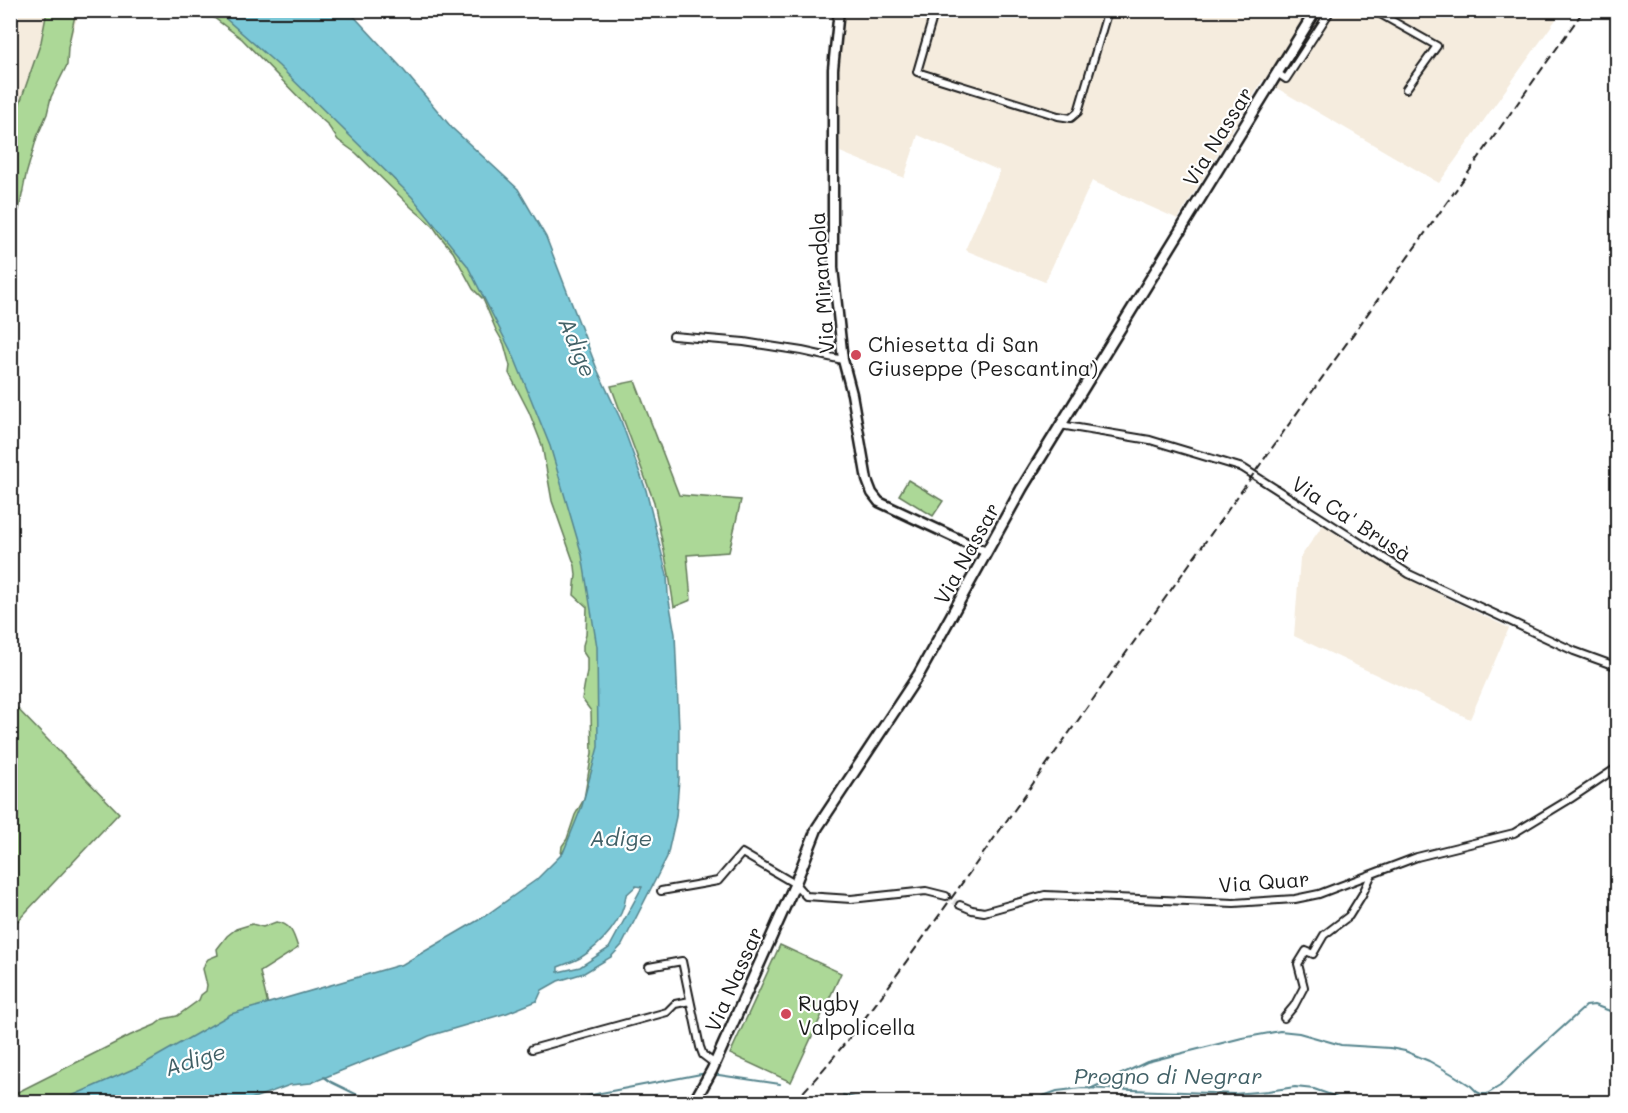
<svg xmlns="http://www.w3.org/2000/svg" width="1628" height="1113" viewBox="0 0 1628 1113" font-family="Mali,sans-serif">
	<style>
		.built { fill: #f5ecde }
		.green { fill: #acd897; stroke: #647a5a; stroke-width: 1.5 }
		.water { fill: #7bc9d8; stroke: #55848d; stroke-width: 1.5; fill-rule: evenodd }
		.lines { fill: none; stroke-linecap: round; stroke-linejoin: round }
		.stream { stroke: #55848d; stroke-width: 2 }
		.street-tunnel { stroke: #ddd; stroke-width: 6; stroke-dasharray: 6 3; stroke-linecap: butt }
		.street-casing { stroke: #1c1c1c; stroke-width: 10 }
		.secondary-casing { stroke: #1c1c1c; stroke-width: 13 }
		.primary-casing { stroke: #1c1c1c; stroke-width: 14 }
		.street { stroke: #fff; stroke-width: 6 }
		.secondary { stroke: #fff; stroke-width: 8 }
		.primary { stroke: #fff; stroke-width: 9 }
		.rail { stroke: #1c1c1c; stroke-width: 2; stroke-dasharray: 9 4.5; stroke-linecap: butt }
		.poi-dot { fill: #d1495b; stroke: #fff; stroke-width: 2 }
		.labels { text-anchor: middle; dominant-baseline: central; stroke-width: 4.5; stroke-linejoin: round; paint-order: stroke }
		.street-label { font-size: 21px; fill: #1c1c1c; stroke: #fff }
		.poi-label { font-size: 21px; fill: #1c1c1c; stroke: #fff; text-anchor: start }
		.water-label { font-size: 22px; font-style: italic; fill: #426167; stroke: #fff }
	</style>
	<rect width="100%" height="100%" fill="#fff"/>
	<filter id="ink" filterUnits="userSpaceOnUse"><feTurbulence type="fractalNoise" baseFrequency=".0167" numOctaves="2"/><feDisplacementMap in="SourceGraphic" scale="12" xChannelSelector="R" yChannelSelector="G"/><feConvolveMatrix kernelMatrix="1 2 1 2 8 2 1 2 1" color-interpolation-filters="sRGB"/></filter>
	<g filter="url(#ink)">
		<path class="built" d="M 11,11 L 79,11 L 60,76 L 11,205 Z
			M 840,11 L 1562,11 L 1439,183 L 1263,80 L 1178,219 L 1092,181 L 1045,282 L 965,250 L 1000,171 L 918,135 L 904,178 L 840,152 L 838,19 Z
			M 1324,523 L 1335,533 L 1354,546 L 1420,585 L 1509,628 L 1470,719 L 1294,636 L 1300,558 Z"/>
		<path class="green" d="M 47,11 L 76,11 L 68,47 L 67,65 L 51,97 L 47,114 L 37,137 L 26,175 L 19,210 L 14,220 L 11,223 L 11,129 L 41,42 Z
			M 210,11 L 231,11 L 388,171 C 395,183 408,192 422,196 L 517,337 L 605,622 L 596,803 L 561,855 L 562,846 L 567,839 L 575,815 L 584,799 L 592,753 L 591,711 L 582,699 L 587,671 L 587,658 L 583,652 L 583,645 L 586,635 L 587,607 L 574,595 L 576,575 L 575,566 L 552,501 L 542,445 L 529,412 L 509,373 L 510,366 L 504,344 L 496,330 L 483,299 L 473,289 L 453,252 L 439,235 L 433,226 L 412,208 L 356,153 L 338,140 L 327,124 L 311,110 L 242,39 L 213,17 Z
			M 635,381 L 679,495 L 741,500 L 729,552 L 687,555 L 691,600 L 674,607 L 669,575 L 654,502 L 611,386 Z
			M 908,480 L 943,501 L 933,516 L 899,495 Z
			M 11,702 L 119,813 L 11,928 L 10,928 Z
			M 276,922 C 291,923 294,935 298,948 L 260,972 L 268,1005 L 197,1041 L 64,1102 L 11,1102 L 10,1096 L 131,1035 L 155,1025 L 163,1019 L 177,1016 L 199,1000 L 201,995 L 206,991 L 207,985 L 203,969 L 205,963 L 208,959 L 218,955 L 217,949 L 227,936 L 236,929 L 252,924 L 263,927 Z
			M 780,945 L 841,973 L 791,1082 L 730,1054 Z"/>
		<path class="water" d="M 217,11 L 349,11 L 400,66 L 452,128 L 518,189 L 546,237 L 597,369 L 620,418 L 646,490 L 667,575 L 668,595 L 675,634 L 679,729 L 679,779 L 676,817 L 667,857 L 622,945 L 611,957 L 584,973 L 558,981 L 542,990 L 537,1001 L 507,1013 L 429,1036 L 412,1044 L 368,1060 L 311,1083 L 290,1085 L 243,1102 L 58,1102 L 140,1066 L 231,1014 L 403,964 L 482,918 L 536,880 L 563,853 L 582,806 L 598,747 L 597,647 L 582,555 L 550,446 L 514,357 L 467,265 L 412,197 L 279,66 ZM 636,886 L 642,887 L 609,948 L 580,967 L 558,972 L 558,967 C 565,964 573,962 580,958 C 601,945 624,920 626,895 Z"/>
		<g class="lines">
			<path class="stream" d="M 712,1074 L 780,1084
				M 324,1077 L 331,1082 L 372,1102
				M 1090,1089 L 1147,1062 L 1242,1038 L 1280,1031 L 1299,1033 L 1341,1045 L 1390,1048 L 1405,1051 L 1429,1061 L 1452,1074 L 1471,1086 L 1477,1092 L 1481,1094 L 1487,1094 L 1500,1086 L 1523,1063 L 1586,1006 L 1594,1005 L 1618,1014
				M 843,1095 L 869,1102
				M 564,1102 L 601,1093 L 701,1074 L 706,1074
				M 1027,1102 L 1057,1091 L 1082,1088 L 1234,1094 L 1268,1091 L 1295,1087 L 1314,1089 L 1331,1095 L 1344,1102"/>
			<path class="street-tunnel" d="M 946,896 L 960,905"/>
			<g class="street-casing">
				<path id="street" d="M 935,10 L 917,72 L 1058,116 L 1071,118 L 1078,112 L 1108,10
					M 1373,10 L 1437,46 L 1406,89
					M 1277,73 L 1286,79 L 1331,10
					M 673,336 L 744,342 L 802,351 L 843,360
					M 1060,425 L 1150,440 L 1243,468 L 1409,574 L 1574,651 L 1618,667
					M 661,891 L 718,881 L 742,853 L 795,884 L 806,896 L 851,899 L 926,891 L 946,896
					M 960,905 L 972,910 L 984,912 L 1045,895 L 1234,903 L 1295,899 L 1319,894 L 1417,857 L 1514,833 L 1570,799 L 1618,767
					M 649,967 L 682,961 L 700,1047 L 703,1055 L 715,1064
					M 1284,1018 L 1294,1006 L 1304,987 L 1298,964 L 1306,951 L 1313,954 L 1324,935 L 1349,916 L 1362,895 L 1372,874
					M 532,1049 L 667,1012 L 675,1004 L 690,1001"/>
			</g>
			<g class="secondary-casing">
				<path id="secondary" d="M 839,10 L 833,69 L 833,268 L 843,360 L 852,394 L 867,480 L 872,493 L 879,502 L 986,552"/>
			</g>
			<g class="primary-casing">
				<path id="primary" d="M 694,1102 L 712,1070 L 795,884 L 817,828 L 919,674 L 1022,488 L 1316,10"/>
			</g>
			<use href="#street" class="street"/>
			<use href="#secondary" class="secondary"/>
			<use href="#primary" class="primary"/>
			<path class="rail" d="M 794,1102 C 827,1067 857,1029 886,990 L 1584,10"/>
		</g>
	</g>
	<g class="poi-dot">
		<circle cx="856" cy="355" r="6"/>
		<circle cx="786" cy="1014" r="6"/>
	</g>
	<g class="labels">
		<g class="street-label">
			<text transform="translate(1217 136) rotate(-58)">Via Nassar</text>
			<text transform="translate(821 283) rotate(-94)">Via Mirandola</text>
			<text transform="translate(1352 518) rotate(33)">Via Ca' Brusà</text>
			<text transform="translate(966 553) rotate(-61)">Via Nassar</text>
			<text transform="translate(1264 881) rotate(-4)">Via Quar</text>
			<text transform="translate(733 979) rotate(-66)">Via Nassar</text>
		</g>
		<g class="poi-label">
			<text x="868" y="343">Chiesetta di San<tspan x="868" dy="24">Giuseppe (Pescantina)</tspan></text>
			<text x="798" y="1002">Rugby<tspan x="798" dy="24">Valpolicella</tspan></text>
		</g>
		<g class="water-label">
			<text transform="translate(578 347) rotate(67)">Adige</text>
			<text x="621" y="837">Adige</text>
			<text transform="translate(195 1059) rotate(-17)">Adige</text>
			<text x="1168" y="1075">Progno di Negrar</text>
		</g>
	</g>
	<rect width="1628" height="1113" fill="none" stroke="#fff" stroke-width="36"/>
	<rect x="18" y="18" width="1592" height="1077" fill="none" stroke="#1c1c1c" stroke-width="2" filter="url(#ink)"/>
</svg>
